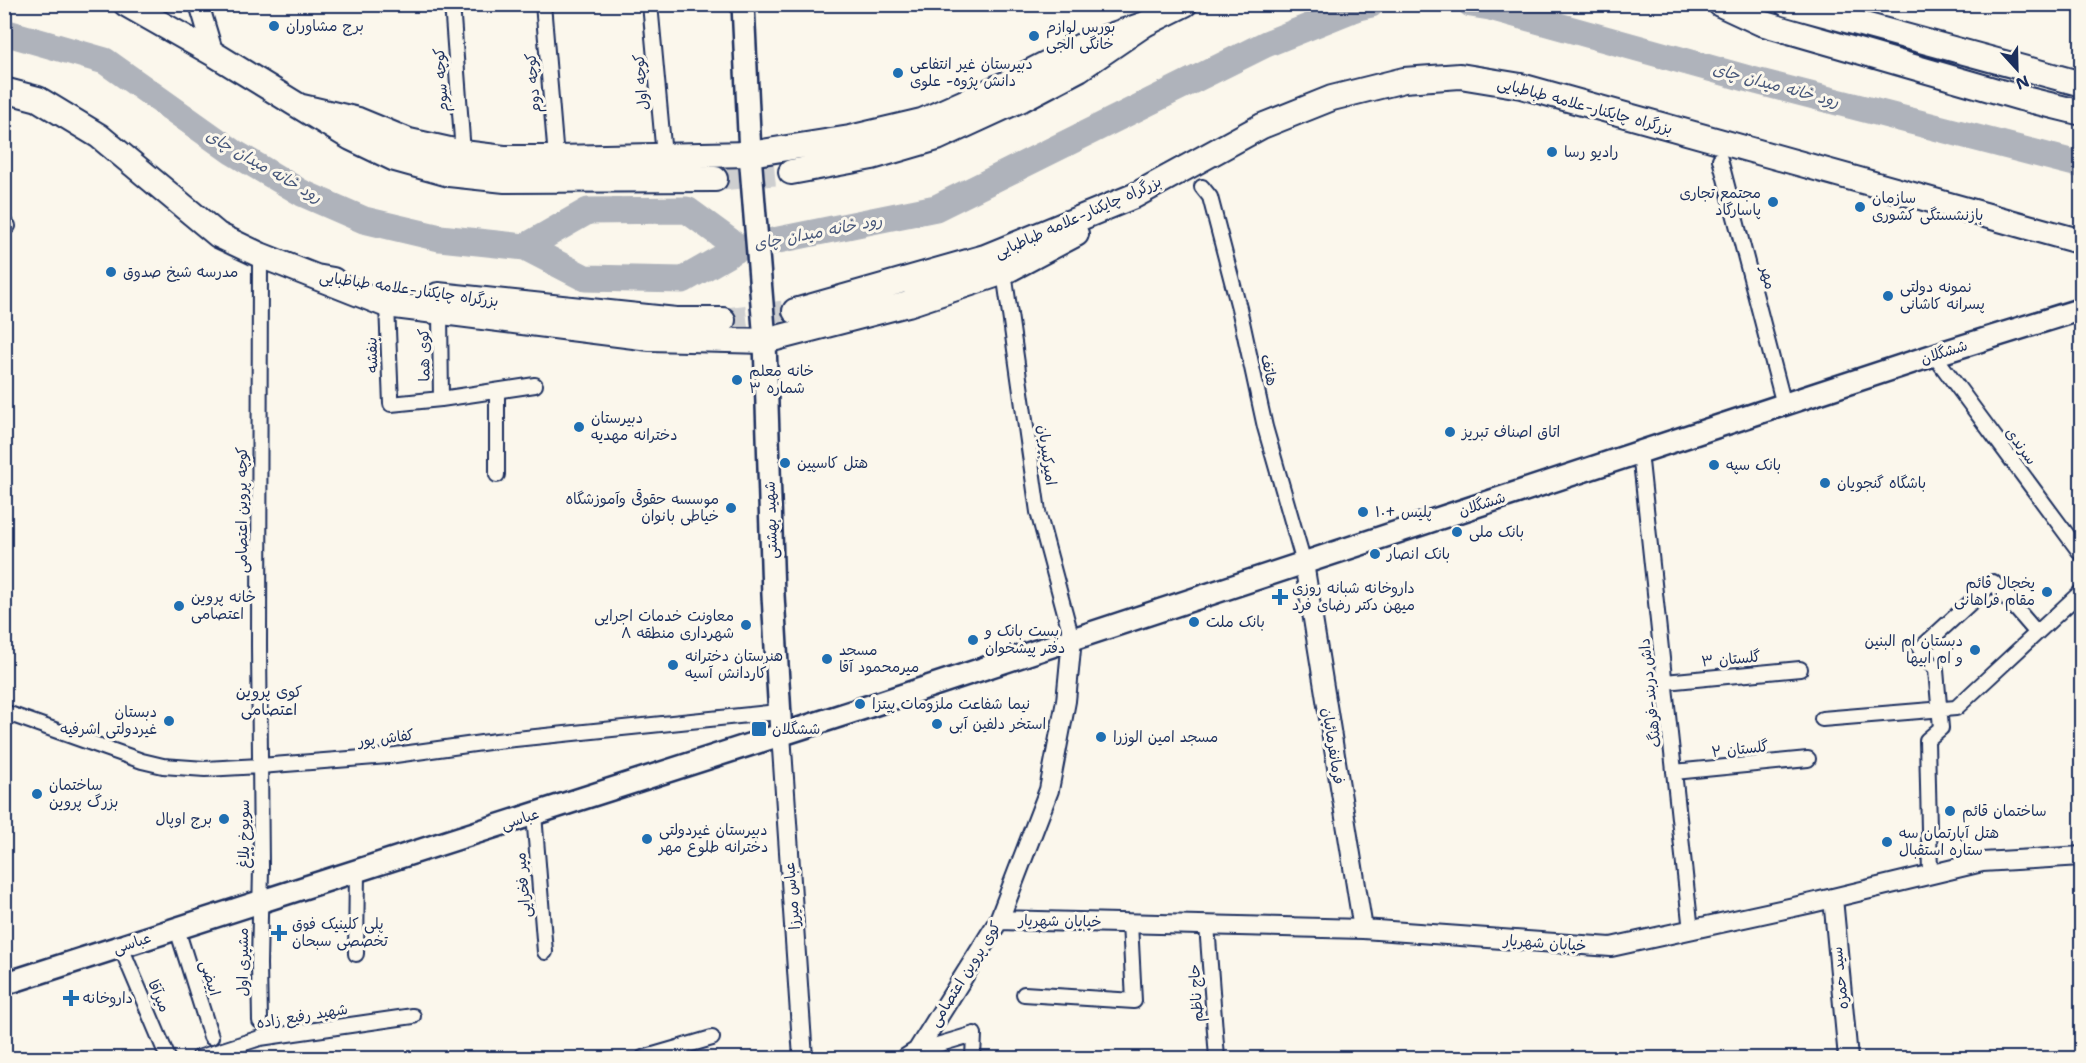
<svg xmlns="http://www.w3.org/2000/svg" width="2086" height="1063" viewBox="0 0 2086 1063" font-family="'Shantell Sans','Playpen Sans Arabic',sans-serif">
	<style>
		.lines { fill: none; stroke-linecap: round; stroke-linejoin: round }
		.river { stroke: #afb3bb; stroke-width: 27 }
		.highway-tunnel { stroke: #cecfd0; stroke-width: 24; stroke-dasharray: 24 12; stroke-linecap: butt }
		.street-casing { stroke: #1b2f5e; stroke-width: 18 }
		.secondary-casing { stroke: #1b2f5e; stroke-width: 22 }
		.primary-casing { stroke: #1b2f5e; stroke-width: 26 }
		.highway-casing { stroke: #1b2f5e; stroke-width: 28 }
		.street { stroke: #fbf7ec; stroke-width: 14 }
		.secondary { stroke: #fbf7ec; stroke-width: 18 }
		.primary { stroke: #fbf7ec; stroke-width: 21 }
		.highway { stroke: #fbf7ec; stroke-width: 24 }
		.poi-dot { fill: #1f6fb2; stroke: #fbf7ec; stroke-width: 2 }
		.labels { text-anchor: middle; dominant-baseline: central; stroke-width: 6; stroke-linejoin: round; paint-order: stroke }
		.poi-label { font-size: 15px; fill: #1b2f5e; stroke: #fbf7ec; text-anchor: start }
		.street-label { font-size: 15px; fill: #1b2f5e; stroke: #fbf7ec }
		.water-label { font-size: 16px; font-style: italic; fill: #47577a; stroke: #fbf7ec }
		.neighbourhood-label { font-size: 16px; fill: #1b2f5e; stroke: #fbf7ec }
	</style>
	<rect width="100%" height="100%" fill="#fbf7ec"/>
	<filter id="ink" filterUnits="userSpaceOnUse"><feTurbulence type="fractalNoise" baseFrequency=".0167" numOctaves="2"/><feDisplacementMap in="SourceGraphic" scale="12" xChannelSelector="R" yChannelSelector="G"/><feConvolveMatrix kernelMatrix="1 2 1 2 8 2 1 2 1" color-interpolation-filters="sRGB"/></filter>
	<g filter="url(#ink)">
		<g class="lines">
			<path class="river" d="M 1471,4 L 1490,7 L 1756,81 L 2082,165
				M 4,32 L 105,61 L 233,152 L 302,193 L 364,220 L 440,238 L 525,247 L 588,211 L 687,210 L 739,248 L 936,208 L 1266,44 L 1358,7 L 1371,4
				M 525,247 L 585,278 L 683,280 L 739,248"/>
			<path class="highway-tunnel" d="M 715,179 L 791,172
				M 723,320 L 795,311"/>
			<g class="street-casing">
				<path id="street" d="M 452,4 L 463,153
					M 543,4 L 556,158
					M 650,4 L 664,156
					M 1720,159 L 1784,405
					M 1202,187 L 1210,197 L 1239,308 L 1265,427 L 1304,563
					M 4,225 L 8,226
					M 260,255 L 259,646 L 261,868 L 259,964 L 260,1021
					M 1004,272 L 1038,512 L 1072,639
					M 387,305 L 391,404 L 441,399 L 535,385
					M 440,312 L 441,399
					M 1934,355 L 2082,555
					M 1640,452 L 1691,931
					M 497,475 L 497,391
					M 1665,682 L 1800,669
					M 4,712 L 142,761 L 163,766 L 205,769 L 260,766 L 388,756 L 496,741 L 778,712
					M 1822,719 L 1956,708 L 2082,591
					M 1674,772 L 1808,759
					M 534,814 L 545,952
					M 1930,874 L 1927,740 L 1941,728 L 1936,670 L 1920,649 L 1993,582 L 2037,633
					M 1207,925 L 1217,1058
					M 177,929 L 211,1037
					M 121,947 L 168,1058
					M 356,954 L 357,871
					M 1024,994 L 1134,1001 L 1130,923
					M 917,1051 L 974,1034 L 973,1058
					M 198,1058 L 260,1038 L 413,1016
					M 643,1058 L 712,1038"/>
			</g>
			<g class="secondary-casing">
				<path id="secondary" d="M 199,4 L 214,54
					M 1304,563 L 1363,929
					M 781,734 L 803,1058
					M 1833,898 L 1848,1058
					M 999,920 L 1363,929 L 1611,947 L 1812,903 L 1982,862 L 2082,856
					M 906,1058 L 917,1051 L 999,920 L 1049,790 L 1066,701 L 1072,639"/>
			</g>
			<g class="primary-casing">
				<path id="primary" d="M 743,4 L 750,154 L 765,341 L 773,595 L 781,734
					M 4,984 L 864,708 L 1934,355 L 2082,309"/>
			</g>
			<g class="highway-casing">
				<path id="highway" d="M 126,4 L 214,54 L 351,138 L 395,159 L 449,174 L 505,180 L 715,179
					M 1720,4 L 1761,23 L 2021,98 L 2082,113
					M 1787,4 L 2082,84
					M 4,90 L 38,99 L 99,136 L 218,235 L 260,255 L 316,277 L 333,280
					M 302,107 L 358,120 L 409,141 L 463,153 L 504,158 L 556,158 L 750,154 L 850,138 L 922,121 L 1012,81 L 1081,46 L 1145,24
					M 791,172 L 872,157 L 937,138 L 1022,99 L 1079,69 L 1145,24 L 1185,4
					M 316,277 L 387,305 L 650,338 L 765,341 L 908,304 L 1004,272 L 1076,234
					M 438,295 L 676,320 L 723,320
					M 795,311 L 985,257 L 1134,196 L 1262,126 L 1332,98 L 1404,80 L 1460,76 L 1521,86 L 2082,242"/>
			</g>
			<use href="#street" class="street"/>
			<use href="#secondary" class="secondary"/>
			<use href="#primary" class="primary"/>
			<use href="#highway" class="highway"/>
		</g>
	</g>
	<g class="poi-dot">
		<circle cx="274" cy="26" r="6"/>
		<circle cx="1034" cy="36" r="6"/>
		<circle cx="898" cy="73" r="6"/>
		<circle cx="1552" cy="152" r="6"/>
		<circle cx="1773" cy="202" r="6"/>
		<circle cx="1860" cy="207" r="6"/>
		<circle cx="111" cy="272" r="6"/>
		<circle cx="1888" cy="296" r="6"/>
		<circle cx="737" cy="380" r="6"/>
		<circle cx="579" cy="427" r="6"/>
		<circle cx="1450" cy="432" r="6"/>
		<circle cx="785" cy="463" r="6"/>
		<circle cx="1714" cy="465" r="6"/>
		<circle cx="1825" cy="483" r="6"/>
		<circle cx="731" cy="508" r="6"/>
		<circle cx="1363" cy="512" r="6"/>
		<circle cx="1457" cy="532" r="6"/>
		<circle cx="1375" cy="554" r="6"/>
		<circle cx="2047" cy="592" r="6"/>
		<path d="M1277 588h6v6h6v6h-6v6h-6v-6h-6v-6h6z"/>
		<circle cx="179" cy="606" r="6"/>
		<circle cx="1194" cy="622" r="6"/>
		<circle cx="746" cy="625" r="6"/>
		<circle cx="973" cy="640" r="6"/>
		<circle cx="1975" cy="650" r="6"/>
		<circle cx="827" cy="659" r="6"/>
		<circle cx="673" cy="665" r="6"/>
		<circle cx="860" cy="704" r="6"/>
		<circle cx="169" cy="721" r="6"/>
		<circle cx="937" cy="724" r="6"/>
		<rect x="751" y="721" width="16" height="16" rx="3"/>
		<circle cx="1101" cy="737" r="6"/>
		<circle cx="37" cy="794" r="6"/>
		<circle cx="1950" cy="811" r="6"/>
		<circle cx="224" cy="819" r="6"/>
		<circle cx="647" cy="839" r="6"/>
		<circle cx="1887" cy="842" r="6"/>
		<path d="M276 924h6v6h6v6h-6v6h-6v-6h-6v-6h6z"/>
		<path d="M68 989h6v6h6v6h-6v6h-6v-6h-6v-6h6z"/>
	</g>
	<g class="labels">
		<g class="poi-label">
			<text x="286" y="26">برج مشاوران</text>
			<text x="1046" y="27">بورس لوازم<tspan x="1046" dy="17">خانگی الجی</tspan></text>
			<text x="910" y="64">دبیرستان غیر انتفاعی<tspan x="910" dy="17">دانش پژوه- علوی</tspan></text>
			<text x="1564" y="152">رادیو رسا</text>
			<text x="1761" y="193" text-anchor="end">مجتمع تجاری<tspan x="1761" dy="17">پاسارگاد</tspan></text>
			<text x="1872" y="198">سازمان<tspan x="1872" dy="17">بازنشستگی کشوری</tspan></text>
			<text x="123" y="272">مدرسه شیخ صدوق</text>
			<text x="1900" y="287">نمونه دولتی<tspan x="1900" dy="17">پسرانه کاشانی</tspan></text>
			<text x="749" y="371">خانه معلم<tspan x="749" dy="17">شماره ۳</tspan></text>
			<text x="591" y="418">دبیرستان<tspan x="591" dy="17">دخترانه مهدیه</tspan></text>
			<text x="1462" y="432">اتاق اصناف تبریز</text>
			<text x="797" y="463">هتل کاسپین</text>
			<text x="1726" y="465">بانک سپه</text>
			<text x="1837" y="483">باشگاه گنجویان</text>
			<text x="719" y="499" text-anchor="end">موسسه حقوقی وآموزشگاه<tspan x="719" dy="17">خیاطی بانوان</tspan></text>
			<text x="1375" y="512">پلیس +۱۰</text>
			<text x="1469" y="532">بانک ملی</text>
			<text x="1387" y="554">بانک انصار</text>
			<text x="2035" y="583" text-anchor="end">یخچال قائم<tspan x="2035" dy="17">مقام فراهانی</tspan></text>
			<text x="1292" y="588">داروخانه شبانه روزی<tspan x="1292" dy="17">میهن دکتر رضای فرد</tspan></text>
			<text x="191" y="597">خانه پروین<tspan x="191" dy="17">اعتصامی</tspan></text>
			<text x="734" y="616" text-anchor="end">معاونت خدمات اجرایی<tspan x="734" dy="17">شهرداری منطقه ۸</tspan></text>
			<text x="1206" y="622">بانک ملت</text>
			<text x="985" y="631">پست بانک و<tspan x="985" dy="17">دفتر پیشخوان</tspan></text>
			<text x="1963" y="641" text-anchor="end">دبستان ام البنین<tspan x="1963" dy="17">و ام ابیها</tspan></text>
			<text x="839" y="650">مسجد<tspan x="839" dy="17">میرمحمود آقا</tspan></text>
			<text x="685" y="656">هنرستان دخترانه<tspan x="685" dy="17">کاردانش آسیه</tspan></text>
			<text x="872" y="704">نیما شفاعت ملزومات پیتزا</text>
			<text x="157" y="712" text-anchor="end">دبستان<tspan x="157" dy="17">غیردولتی اشرفیه</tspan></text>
			<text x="949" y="724">استخر دلفین آبی</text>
			<text x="772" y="729">ششگلان</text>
			<text x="1113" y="737">مسجد امین الوزرا</text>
			<text x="49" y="785">ساختمان<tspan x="49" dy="17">بزرگ پروین</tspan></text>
			<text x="1962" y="811">ساختمان قائم</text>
			<text x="212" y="819" text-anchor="end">برج اوپال</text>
			<text x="659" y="830">دبیرستان غیردولتی<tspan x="659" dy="17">دخترانه طلوع مهر</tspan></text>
			<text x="1899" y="833">هتل آپارتمان سه<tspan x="1899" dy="17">ستاره استقبال</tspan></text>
			<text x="292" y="924">پلی کلینیک فوق<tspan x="292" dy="17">تخصصی سبحان</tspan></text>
			<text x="83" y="998">داروخانه</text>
		</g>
		<g class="street-label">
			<text transform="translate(441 80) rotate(-94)">کوچه سوم</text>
			<text transform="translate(641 82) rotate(-95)">کوچه اول</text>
			<text transform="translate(533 83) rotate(-95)">کوچه دوم</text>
			<text transform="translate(1585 106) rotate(15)">بزرگراه چایکنار-علامه طباطبایی</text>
			<text transform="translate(1078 217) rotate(-24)">بزرگراه چایکنار-علامه طباطبایی</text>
			<text transform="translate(1768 278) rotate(76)">مهر</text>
			<text transform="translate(409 289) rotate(8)">بزرگراه چایکنار-علامه طباطبایی</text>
			<text transform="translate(1944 352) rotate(-18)">ششگلان</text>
			<text transform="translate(372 355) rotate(-92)">بنفشه</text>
			<text transform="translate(424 355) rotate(-91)">کوی هما</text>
			<text transform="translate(1269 370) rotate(78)">هاتف</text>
			<text transform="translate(2021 446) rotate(54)">سرندی</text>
			<text transform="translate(1047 455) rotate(82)">امیرکبیریان</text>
			<text transform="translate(1482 504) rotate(-18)">ششگلان</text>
			<text transform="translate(242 510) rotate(-90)">کوچه پروین اعتصامی</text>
			<text transform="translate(771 520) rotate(-92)">شهید بهشتى</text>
			<text transform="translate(1731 659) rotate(-5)">گلستان ۳</text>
			<text transform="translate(1650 693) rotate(-96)">داش دربند-فرهنگ</text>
			<text transform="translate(386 738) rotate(-7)">کفاش پور</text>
			<text transform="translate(1333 746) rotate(81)">فرمانفرمائیان</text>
			<text transform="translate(1740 749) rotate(-6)">گلستان ۲</text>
			<text transform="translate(520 819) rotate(-18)">عباسى</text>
			<text transform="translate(244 834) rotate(-90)">سویوخ بلاغ</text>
			<text transform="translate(523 885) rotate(-95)">میر فخرایی</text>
			<text transform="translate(792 896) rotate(-95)">عباس میرزا</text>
			<text transform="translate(1060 921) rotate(1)">خیابان شهریار</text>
			<text transform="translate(132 943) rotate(-18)">عباسی</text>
			<text transform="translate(1545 943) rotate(4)">خیابان شهریار</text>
			<text transform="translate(243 962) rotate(-90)">مشیری اول</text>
			<text transform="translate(965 974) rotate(-58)">کوی پروین اعتصامی</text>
			<text transform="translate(210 978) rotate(73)">ابیضی</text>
			<text transform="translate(1840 978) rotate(-96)">سید حمزه</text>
			<text transform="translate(1196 993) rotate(-94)">حاج ناظم</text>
			<text transform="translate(159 996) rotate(67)">میرآقا</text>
			<text transform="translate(302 1016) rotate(-9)">شهید رفیع زاده</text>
		</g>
		<g class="water-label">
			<text transform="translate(1776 85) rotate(15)">رود خانه میدان چای</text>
			<text transform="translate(264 166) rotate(30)">رود خانه میدان چای</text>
			<text transform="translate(818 232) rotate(-11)">رود خانه میدان چای</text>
		</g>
		<g class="neighbourhood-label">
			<text x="269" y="691">کوی پروین<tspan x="269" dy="18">اعتصامی</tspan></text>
		</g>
	</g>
	<rect width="2086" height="1063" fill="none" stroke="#fbf7ec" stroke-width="24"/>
	<rect x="12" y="12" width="2062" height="1039" fill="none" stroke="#1b2f5e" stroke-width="2" filter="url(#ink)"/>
	<g transform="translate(2017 69) rotate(158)" stroke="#fbf7ec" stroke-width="4.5" paint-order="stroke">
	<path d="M0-4.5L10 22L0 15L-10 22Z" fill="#1b2f5e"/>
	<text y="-9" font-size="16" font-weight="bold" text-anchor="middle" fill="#1b2f5e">N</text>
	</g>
</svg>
